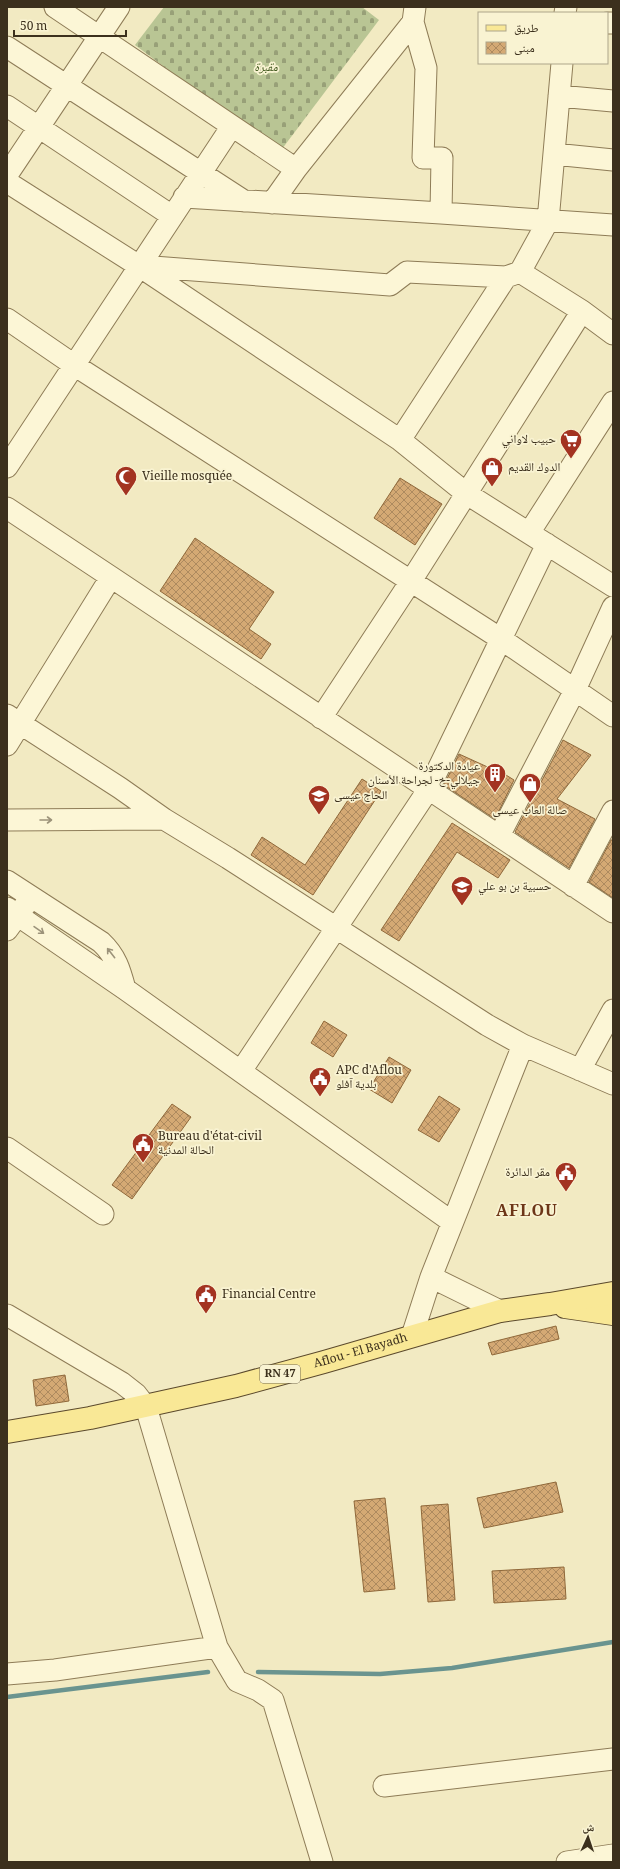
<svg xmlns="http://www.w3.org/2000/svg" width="620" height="1869" viewBox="0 0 620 1869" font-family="Georgia,'Noto Naskh Arabic',serif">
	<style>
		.cemetery { fill: url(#cemetery-stones) }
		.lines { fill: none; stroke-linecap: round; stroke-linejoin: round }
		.stream { stroke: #6a948f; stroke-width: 4.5 }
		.building { fill: url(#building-cross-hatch); stroke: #8f683a }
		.minor-casing { stroke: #8e7c57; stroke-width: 23 }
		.major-casing { stroke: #5b492c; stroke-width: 24 }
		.minor { stroke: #fcf6d6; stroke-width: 21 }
		.major { stroke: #f9e896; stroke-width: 22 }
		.oneway { stroke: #9c937a }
		.labels { text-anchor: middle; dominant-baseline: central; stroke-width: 3.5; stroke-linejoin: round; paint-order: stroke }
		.shield { fill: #f9f3d2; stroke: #756a53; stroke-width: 1 }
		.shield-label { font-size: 11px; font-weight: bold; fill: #3c301d }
		.park-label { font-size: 12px; font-style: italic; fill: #445b21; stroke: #f9f3d2 }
		.poi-label { font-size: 12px; fill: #3c301d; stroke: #f9f3d2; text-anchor: start }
		.street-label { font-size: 12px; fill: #3c301d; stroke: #f9f3d2 }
		.district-label { font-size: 16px; font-weight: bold; letter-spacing: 1px; fill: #6d3618; stroke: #f9f3d2 }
	</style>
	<defs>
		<pattern id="cemetery-stones" width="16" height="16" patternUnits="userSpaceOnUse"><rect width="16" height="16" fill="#b9c594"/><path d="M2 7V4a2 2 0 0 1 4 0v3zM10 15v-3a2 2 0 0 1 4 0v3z" fill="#98a078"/></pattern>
		<pattern id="building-cross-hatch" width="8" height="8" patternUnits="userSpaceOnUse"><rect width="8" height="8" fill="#d4a974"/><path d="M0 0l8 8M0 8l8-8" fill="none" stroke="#ad8a5f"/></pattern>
	</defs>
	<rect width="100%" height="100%" fill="#f2eac2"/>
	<path class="cemetery" d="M 164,7 L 362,7 L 379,20 L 279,153 L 135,45 Z"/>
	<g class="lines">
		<path class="stream" d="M 258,1672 L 380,1674 L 452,1668 L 613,1642
			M 7,1697 L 208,1672"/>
	</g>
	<path class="building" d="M 400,478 L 442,504 L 415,545 L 374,518 Z
		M 195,538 L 274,592 L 249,629 L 271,644 L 261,659 L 160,591 Z
		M 563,740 L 591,755 L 557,799 L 595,819 L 569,868 L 515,832 Z
		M 459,754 L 492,769 L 493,767 L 514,780 L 495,819 L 444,785 Z
		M 362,779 L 381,791 L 313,895 L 251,855 L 262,837 L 305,865 Z
		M 452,823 L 510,860 L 498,878 L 457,852 L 399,941 L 381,930 Z
		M 611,840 L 613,840 L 613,898 L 589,882 Z
		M 324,1021 L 347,1035 L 333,1057 L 311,1043 Z
		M 389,1057 L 411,1070 L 392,1103 L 369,1089 Z
		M 439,1096 L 460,1109 L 439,1142 L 418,1130 Z
		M 172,1104 L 191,1117 L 132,1199 L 112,1185 Z
		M 556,1326 L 559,1339 L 492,1355 L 488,1343 Z
		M 65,1375 L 69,1401 L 36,1406 L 33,1380 Z
		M 556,1482 L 563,1512 L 484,1528 L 477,1498 Z
		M 385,1498 L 395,1589 L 364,1592 L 354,1501 Z
		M 448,1504 L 455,1600 L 428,1602 L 421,1506 Z
		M 564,1567 L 566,1599 L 494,1603 L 492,1571 Z"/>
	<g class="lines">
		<g class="minor-casing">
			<path id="minor" d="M 55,7 L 296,169
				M 415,7 L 413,22 L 426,68 L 423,158 L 442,158 L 441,213 L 613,225
				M 565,13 L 566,7
				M 607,23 L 613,23
				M 7,47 L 244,201
				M 559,96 L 613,101
				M 7,106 L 172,216
				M 554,154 L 613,160
				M 7,175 L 119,7
				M 7,182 L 139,266 L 400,440 L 467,494 L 613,586
				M 184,197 L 441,213
				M 272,203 L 296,169 L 413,22
				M 140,266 L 390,285 L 407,272 L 506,277 L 520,272 L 548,221 L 562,63
				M 520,272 L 582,311 L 613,334
				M 7,319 L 74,365 L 501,639 L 613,716
				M 400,440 L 506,277
				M 7,467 L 232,126
				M 7,508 L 111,577
				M 529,533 L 613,402
				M 7,715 L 120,788 L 164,819 L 228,858 L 487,1025 L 523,1045 L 613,1084
				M 321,718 L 411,581 L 582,311
				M 7,745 L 111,577 L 613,912
				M 7,820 L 164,819
				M 499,836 L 575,690 L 613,607
				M 7,881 L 101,942 C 116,956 120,970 125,989
				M 573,886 L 613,811
				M 7,908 L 125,989 L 452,1222
				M 7,930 L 26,904
				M 580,1070 L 613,1010
				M 241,1071 L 428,790 L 547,544
				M 7,1148 L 103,1214
				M 500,1311 L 431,1277 L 523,1045
				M 7,1315 L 122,1383 L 136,1394 L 146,1407 L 217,1647 L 237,1681 L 258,1690 L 273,1700 L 322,1862
				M 412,1336 L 431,1277
				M 7,1674 L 55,1670 L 217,1647
				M 384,1786 L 613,1759
				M 567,1862 L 613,1855"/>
		</g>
		<g class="major-casing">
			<g id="major">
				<path d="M 565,1307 L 613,1314"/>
				<path id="s1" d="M 7,1432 L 90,1418 L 236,1386 L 324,1362 L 500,1311 L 550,1304 L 613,1293"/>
			</g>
		</g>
		<use href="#minor" class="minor"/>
		<use href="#major" class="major"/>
	</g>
	<defs><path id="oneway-shaft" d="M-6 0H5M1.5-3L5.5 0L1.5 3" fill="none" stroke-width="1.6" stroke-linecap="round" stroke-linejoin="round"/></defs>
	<g class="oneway">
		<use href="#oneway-shaft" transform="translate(46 820)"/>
		<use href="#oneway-shaft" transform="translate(39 930) rotate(35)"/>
		<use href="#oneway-shaft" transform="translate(111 953) rotate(-128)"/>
	</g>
	<defs>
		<g id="supermarket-pin" transform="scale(1.15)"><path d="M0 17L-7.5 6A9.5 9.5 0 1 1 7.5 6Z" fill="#a33321" stroke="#f9f3d2"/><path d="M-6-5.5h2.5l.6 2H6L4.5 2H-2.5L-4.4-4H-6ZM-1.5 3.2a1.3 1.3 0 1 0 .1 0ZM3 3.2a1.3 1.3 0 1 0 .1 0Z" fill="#fff"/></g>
		<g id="shop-pin" transform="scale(1.15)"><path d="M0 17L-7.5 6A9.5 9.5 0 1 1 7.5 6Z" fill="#a33321" stroke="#f9f3d2"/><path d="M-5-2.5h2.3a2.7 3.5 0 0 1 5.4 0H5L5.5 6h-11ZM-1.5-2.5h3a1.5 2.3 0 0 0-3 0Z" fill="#fff"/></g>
		<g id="mosque-pin" transform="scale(1.15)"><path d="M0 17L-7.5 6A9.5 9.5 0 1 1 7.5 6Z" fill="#a33321" stroke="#f9f3d2"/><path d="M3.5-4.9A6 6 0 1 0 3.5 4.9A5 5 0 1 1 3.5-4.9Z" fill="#fff"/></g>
		<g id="building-pin" transform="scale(1.15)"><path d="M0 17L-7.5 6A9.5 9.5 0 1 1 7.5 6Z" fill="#a33321" stroke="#f9f3d2"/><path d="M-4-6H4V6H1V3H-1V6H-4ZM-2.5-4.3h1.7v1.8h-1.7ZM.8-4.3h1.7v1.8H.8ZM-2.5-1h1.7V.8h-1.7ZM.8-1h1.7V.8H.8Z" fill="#fff"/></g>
		<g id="school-pin" transform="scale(1.15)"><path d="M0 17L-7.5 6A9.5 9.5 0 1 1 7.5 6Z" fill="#a33321" stroke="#f9f3d2"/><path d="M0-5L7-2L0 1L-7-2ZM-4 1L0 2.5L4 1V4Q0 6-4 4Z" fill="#fff"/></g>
		<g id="civic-pin" transform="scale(1.15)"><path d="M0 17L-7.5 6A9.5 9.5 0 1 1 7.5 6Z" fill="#a33321" stroke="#f9f3d2"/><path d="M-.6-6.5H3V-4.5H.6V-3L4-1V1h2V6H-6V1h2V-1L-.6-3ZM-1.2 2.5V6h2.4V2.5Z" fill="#fff"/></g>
	</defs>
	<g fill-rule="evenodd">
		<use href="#supermarket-pin" x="571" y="440"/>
		<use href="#shop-pin" x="492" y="468"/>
		<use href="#mosque-pin" x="126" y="477"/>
		<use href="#building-pin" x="495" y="774"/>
		<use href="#shop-pin" x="530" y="784"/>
		<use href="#school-pin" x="319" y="796"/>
		<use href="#school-pin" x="462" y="887"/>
		<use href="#civic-pin" x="320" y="1078"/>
		<use href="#civic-pin" x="143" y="1144"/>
		<use href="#civic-pin" x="566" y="1173"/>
		<use href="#civic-pin" x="206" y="1295"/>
	</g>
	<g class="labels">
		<rect class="shield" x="260" y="1365" width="40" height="18" rx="3"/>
		<g class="shield-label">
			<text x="280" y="1374">RN 47</text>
		</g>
		<g class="park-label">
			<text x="266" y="68">مقبرة</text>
		</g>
		<g class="poi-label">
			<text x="556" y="440" text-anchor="end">حبيب لاواني</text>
			<text x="508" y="468">الدوك القديم</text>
			<text x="142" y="477">Vieille mosquée</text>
			<text x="480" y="767" text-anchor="end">عيادة الدكتورة<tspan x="480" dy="14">جيلالي-خ- لجراحة الأسنان</tspan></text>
			<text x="334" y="796">الحاج عيسى</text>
			<text x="530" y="811" text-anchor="middle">صالة العاب عيسى</text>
			<text x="478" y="887">حسبية بن بو علي</text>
			<text x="336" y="1071">APC d'Aflou<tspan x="336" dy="14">بلدية آفلو</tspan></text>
			<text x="158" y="1137">Bureau d'état-civil<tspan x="158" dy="14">الحالة المدنية</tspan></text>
			<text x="550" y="1173" text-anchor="end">مقر الدائرة</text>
			<text x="222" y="1295">Financial Centre</text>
		</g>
		<g class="street-label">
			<text stroke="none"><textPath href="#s1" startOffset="363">Aflou - El Bayadh</textPath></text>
		</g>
		<g class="district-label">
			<text x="527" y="1212">AFLOU</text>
		</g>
	</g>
	<rect width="620" height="1869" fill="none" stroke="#3c301d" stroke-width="16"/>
	<rect x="478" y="12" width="130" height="52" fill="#f9f3d2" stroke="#ada58a"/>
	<rect x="486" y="25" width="20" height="6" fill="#f9e896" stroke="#ada58a"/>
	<text x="514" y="32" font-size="12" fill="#3c301d">طريق</text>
	<rect x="486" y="42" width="20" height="12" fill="url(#building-cross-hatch)" stroke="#ada58a"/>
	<text x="514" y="52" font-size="12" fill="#3c301d">مبنى</text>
	<g transform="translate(588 1837) rotate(3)" stroke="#f9f3d2" stroke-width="3" paint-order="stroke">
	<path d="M0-3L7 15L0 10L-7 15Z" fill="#3c301d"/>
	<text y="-6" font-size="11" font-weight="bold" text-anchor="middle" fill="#3c301d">ش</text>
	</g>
	<path d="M14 30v6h112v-6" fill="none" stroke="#3c301d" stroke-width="2"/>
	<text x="20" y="30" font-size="12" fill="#3c301d" stroke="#f9f3d2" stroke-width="3" paint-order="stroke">50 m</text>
</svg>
